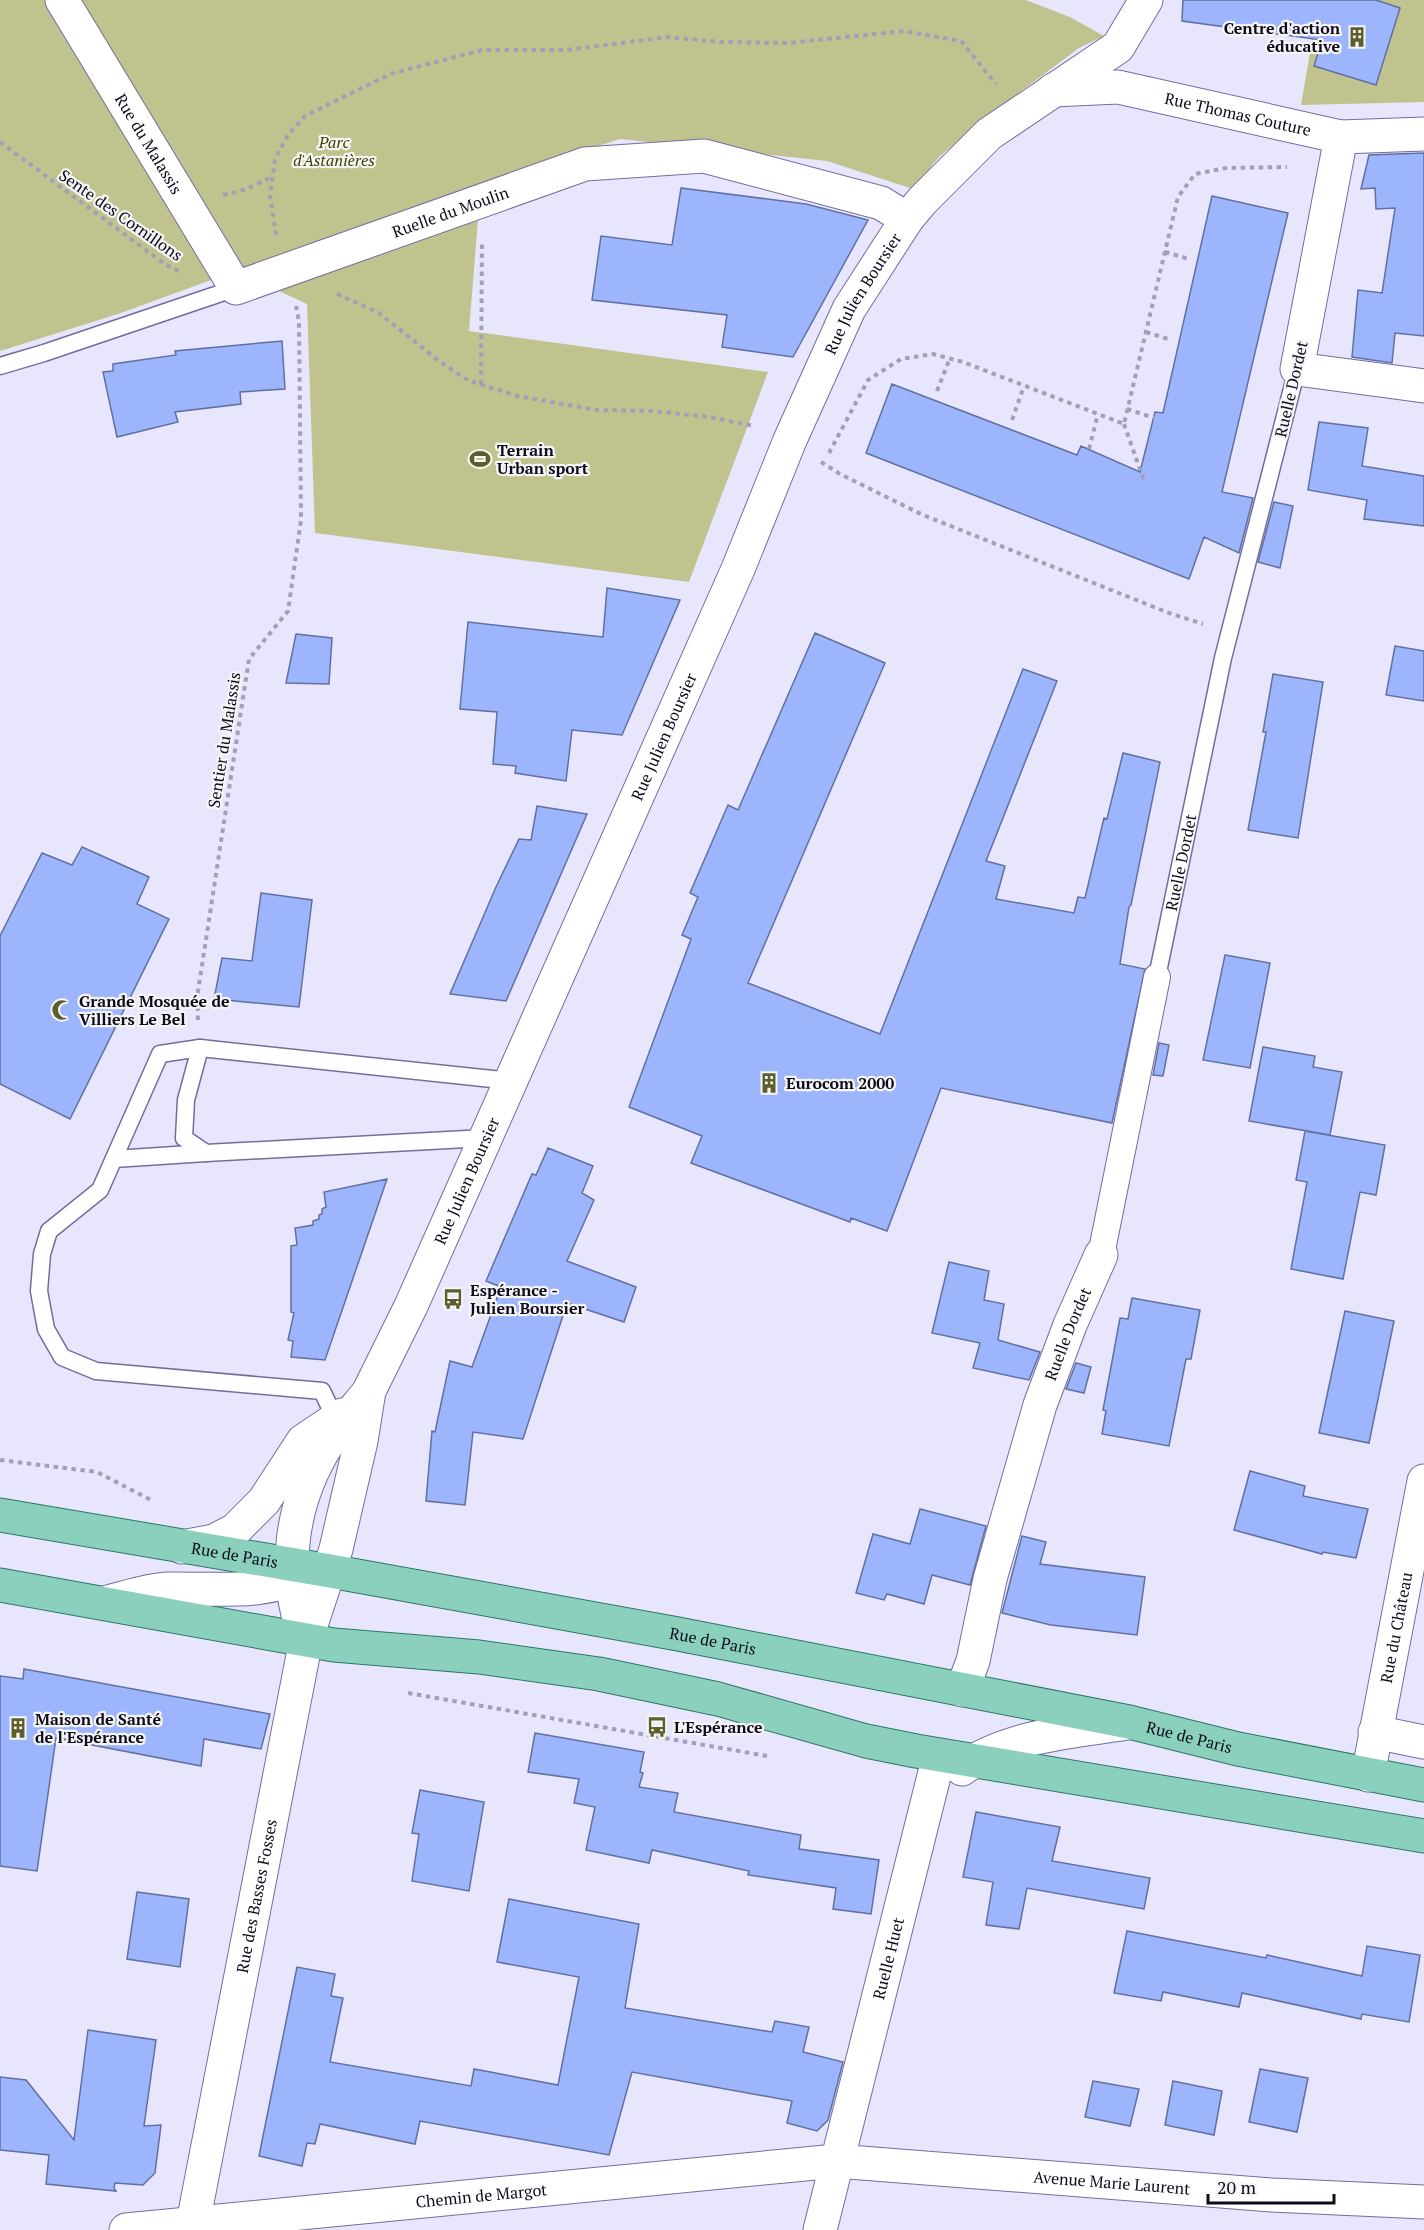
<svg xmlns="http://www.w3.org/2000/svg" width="1424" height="2230" viewBox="0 0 1424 2230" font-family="'PT Serif',serif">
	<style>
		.green { fill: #c1c38f }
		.building { fill: #9db5fd; stroke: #6170a0; stroke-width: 1.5 }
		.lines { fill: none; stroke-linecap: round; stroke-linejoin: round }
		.service-casing { stroke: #736d9f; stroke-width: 19 }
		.pedestrian-casing { stroke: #736d9f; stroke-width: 28 }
		.minor-casing { stroke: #736d9f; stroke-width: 35 }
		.primary-casing { stroke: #2d7667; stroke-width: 35 }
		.path { stroke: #a2a0b5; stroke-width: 4; stroke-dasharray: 4.5 4.5; stroke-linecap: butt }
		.service { stroke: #fff; stroke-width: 16 }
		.pedestrian { stroke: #fff; stroke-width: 26 }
		.minor { stroke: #fff; stroke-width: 33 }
		.primary { stroke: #8bd0bc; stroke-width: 33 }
		.labels { text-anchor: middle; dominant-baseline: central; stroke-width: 4.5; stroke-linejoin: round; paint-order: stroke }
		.poi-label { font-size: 16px; font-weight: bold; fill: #0e0b1d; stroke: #f6f6f6; text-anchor: start }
		.street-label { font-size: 16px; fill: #0e0b1d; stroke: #f6f6f6 }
		.park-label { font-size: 16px; font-style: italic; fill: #424200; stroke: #f6f6f6 }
	</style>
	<rect width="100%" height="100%" fill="#e8e6fd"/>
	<path class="green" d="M 0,0 L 1026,0 L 1070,17 L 1104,36 L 1079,48 L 998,108 L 939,157 L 913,189 L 827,161 L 620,139 L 481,183 L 469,331 L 768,372 L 689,582 L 315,533 L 307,304 L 236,271 L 118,314 L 0,351 Z
		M 1319,0 L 1424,0 L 1424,102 L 1301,105 Z"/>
	<path class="building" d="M 1183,0 L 1376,0 L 1400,8 L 1376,85 L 1314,66 L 1322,40 L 1182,21 Z
		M 1424,153 L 1424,336 L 1395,333 L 1392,363 L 1352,357 L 1358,290 L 1382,293 L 1395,208 L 1376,209 L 1375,188 L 1361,189 L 1369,155 Z
		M 681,188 L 806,204 L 868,220 L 793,357 L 722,347 L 727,315 L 592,300 L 601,236 L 672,245 Z
		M 1212,196 L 1288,213 L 1222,492 L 1253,498 L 1239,553 L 1204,537 L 1189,579 L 866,453 L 892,384 L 1077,455 L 1081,446 L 1140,472 L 1155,412 L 1163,413 Z
		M 282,341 L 285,389 L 240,392 L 241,404 L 175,412 L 178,422 L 117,437 L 103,372 L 113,371 L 113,364 L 176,355 L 175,351 Z
		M 1319,422 L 1368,428 L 1362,466 L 1424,476 L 1424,526 L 1364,519 L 1367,500 L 1308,490 Z
		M 1274,502 L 1293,506 L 1280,568 L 1258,562 Z
		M 607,588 L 680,600 L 622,735 L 572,730 L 566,781 L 515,773 L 516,766 L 493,764 L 497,712 L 460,709 L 468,622 L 603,637 Z
		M 815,633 L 885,663 L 748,983 L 880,1034 L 1023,669 L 1057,681 L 986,861 L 1005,866 L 996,899 L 1074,913 L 1078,897 L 1085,898 L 1104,818 L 1107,819 L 1123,753 L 1160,762 L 1131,905 L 1129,907 L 1120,964 L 1145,969 L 1112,1123 L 941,1088 L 887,1231 L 851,1218 L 850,1222 L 691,1163 L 702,1136 L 629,1107 L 691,939 L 682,935 L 698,897 L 690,893 L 728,805 L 738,810 Z
		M 296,634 L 332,638 L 329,684 L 286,683 Z
		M 1395,646 L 1424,651 L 1424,701 L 1386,695 Z
		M 1273,674 L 1323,682 L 1298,838 L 1248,830 L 1266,732 L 1263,732 Z
		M 537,806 L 587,814 L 506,1001 L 450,994 L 496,887 L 519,839 L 531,840 Z
		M 82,847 L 149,877 L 137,904 L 169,919 L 70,1119 L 0,1084 L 0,936 L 42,853 L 72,865 Z
		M 261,893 L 312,900 L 299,1007 L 214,999 L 222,958 L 252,961 Z
		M 1225,955 L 1270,963 L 1250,1068 L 1203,1060 Z
		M 1159,1043 L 1169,1045 L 1163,1076 L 1153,1075 Z
		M 1263,1047 L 1315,1056 L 1313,1067 L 1342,1072 L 1330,1135 L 1249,1121 Z
		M 1305,1131 L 1385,1145 L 1376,1195 L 1360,1192 L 1343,1279 L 1291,1269 L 1307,1182 L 1296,1180 Z
		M 548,1148 L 593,1166 L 582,1193 L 594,1200 L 567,1261 L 636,1287 L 624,1322 L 567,1303 L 523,1439 L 473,1432 L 465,1505 L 426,1501 L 432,1431 L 435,1432 L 450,1361 L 472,1367 L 501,1287 L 486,1281 L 532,1174 L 536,1175 Z
		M 387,1179 L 325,1360 L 291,1357 L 293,1341 L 288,1340 L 294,1313 L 291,1312 L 291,1246 L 297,1245 L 295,1228 L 313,1225 L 313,1221 L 319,1219 L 319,1215 L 322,1214 L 322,1209 L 326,1207 L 324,1192 Z
		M 949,1262 L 989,1271 L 984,1300 L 1004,1304 L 998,1340 L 1040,1352 L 1029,1380 L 973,1368 L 980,1343 L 932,1333 Z
		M 1132,1298 L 1200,1310 L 1191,1359 L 1186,1359 L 1169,1446 L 1102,1434 L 1106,1411 L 1103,1410 L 1120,1318 L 1128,1319 Z
		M 1345,1311 L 1394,1321 L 1369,1443 L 1319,1433 Z
		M 1076,1363 L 1091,1367 L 1084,1393 L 1066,1389 Z
		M 1250,1471 L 1305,1486 L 1303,1496 L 1368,1509 L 1356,1558 L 1323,1552 L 1322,1554 L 1234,1530 Z
		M 920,1509 L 986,1526 L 970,1585 L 932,1575 L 924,1604 L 887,1594 L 884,1600 L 856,1593 L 873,1534 L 910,1544 Z
		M 1022,1536 L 1046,1542 L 1040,1564 L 1145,1577 L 1137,1635 L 1051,1625 L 1002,1613 Z
		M 24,1669 L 270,1714 L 261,1749 L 204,1739 L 201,1766 L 56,1738 L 37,1871 L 0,1866 L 0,1676 L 23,1679 Z
		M 535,1733 L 644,1752 L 640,1772 L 643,1773 L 639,1787 L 678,1793 L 674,1812 L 801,1835 L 799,1849 L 879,1860 L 871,1914 L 833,1909 L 836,1888 L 748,1875 L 749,1871 L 652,1850 L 649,1863 L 586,1850 L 595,1807 L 574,1803 L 579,1779 L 528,1772 Z
		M 420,1790 L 484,1802 L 469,1891 L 412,1881 L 419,1834 L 412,1833 Z
		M 976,1812 L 1060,1827 L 1052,1861 L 1150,1878 L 1144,1909 L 1027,1888 L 1019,1929 L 986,1925 L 993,1882 L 963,1877 Z
		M 137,1892 L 189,1899 L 180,1967 L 127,1959 Z
		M 509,1899 L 639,1924 L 625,2008 L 772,2032 L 775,2021 L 809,2027 L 803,2052 L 843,2062 L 828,2120 L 817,2131 L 787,2123 L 792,2101 L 632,2072 L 609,2155 L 420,2121 L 415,2144 L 320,2124 L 315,2144 L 307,2143 L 302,2166 L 259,2156 L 297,1967 L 335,1974 L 331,1996 L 343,1998 L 330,2062 L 471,2086 L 474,2069 L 558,2085 L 579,1977 L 497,1962 Z
		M 1127,1931 L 1266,1958 L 1267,1955 L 1362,1976 L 1367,1946 L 1420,1955 L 1409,2022 L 1362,2014 L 1361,2019 L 1242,1993 L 1239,2007 L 1163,1992 L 1161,2001 L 1114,1993 Z
		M 88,2030 L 156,2040 L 144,2126 L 161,2125 L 155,2173 L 143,2185 L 115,2183 L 114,2188 L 116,2191 L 46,2184 L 49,2155 L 0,2150 L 0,2077 L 26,2080 L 74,2140 Z
		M 1260,2069 L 1308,2078 L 1297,2132 L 1249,2122 Z
		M 1093,2081 L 1139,2089 L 1130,2126 L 1085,2117 Z
		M 1173,2081 L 1222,2091 L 1214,2135 L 1165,2125 Z"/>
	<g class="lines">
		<g class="service-casing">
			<g id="service">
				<path d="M 0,366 L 44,353 L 236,288"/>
				<path id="s1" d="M 1157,977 L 1223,658 L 1297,369"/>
				<path d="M 200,1048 L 186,1100 L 184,1138 L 206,1153 L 485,1138"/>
				<path d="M 114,1159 L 206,1153"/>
				<path d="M 336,1420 L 322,1391 L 96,1371 L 62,1357 L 46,1329 L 39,1291 L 42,1254 L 49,1231 L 100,1190 L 160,1054 L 200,1048 L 511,1081"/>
			</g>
		</g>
		<g class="pedestrian-casing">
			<path id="pedestrian" d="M 1101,1255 L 1157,977"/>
		</g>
		<g class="minor-casing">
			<g id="minor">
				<path id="s2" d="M 62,0 L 236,288 L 585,164 L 704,156 L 881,203 L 907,219"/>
				<path id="s3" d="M 1053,90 L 1118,87 L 1341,137 L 1424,134"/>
				<path d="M 1341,137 L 1297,369 L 1424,386"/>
				<path d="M 182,1547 L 214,1541 L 235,1530 L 264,1501 L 303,1441 L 342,1415"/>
				<path d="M 104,1603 C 125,1598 146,1590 168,1589 C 215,1588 268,1596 311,1571"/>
				<path d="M 306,1640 C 281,1574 290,1503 328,1443 C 340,1425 355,1409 368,1393"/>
				<path id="s4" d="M 962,1690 L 973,1661 L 990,1579 L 1040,1405 L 1070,1325 L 1101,1255"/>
				<path d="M 1375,1732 L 1424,1742"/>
				<path d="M 962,1769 C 1006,1736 1075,1731 1128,1723"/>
				<path id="s5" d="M 1368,1775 L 1424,1481"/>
				<path id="s6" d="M 193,2223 L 306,1640 L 336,1549 L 361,1441 L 369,1391 L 411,1306 L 738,569 L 790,440 L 849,309 L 907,219 L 922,201 L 989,134 L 1118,47 L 1146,0"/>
				<path id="s7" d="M 126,2230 L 836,2161 L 1272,2195 L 1424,2202"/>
				<path id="s8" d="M 820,2230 L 939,1756"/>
			</g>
		</g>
		<g class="primary-casing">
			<g id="primary">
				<path id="s9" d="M 0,1515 L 330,1571 L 678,1634 L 1129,1722 L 1238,1749 L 1424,1785"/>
				<path d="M 0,1585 L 334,1645 L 479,1657 L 599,1674 L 718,1699 L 866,1741 L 916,1751 L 1424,1836"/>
			</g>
		</g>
		<path class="path" d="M 0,142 L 166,265 L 179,271
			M 223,195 L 244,190 L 272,177
			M 276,235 L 270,195 L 275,159 L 288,135 L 305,116 L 390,74 L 482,50 L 566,50 L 668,37 L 720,42 L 788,43 L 904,31 L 961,41 L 996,84
			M 1165,252 L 1189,259
			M 337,294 L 379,313 L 439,361 L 469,381 L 518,396 L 596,410 L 652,411 L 709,417 L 754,426
			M 1146,332 L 1171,340
			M 481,384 L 482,240
			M 937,391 L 950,358
			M 1127,409 L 1154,418
			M 1012,420 L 1024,386
			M 1124,424 L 1144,481
			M 1089,449 L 1098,414
			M 829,453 L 868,380 L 901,359 L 933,354 L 963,362 L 1124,424 L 1178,197 L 1195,174 L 1226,168 L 1287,167
			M 821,462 L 840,474 L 923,515 L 1169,613 L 1203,624
			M 198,1020 L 197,998 L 249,659 L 288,611 L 301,520 L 299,321 L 296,306
			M 0,1460 L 97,1472 L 151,1500
			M 408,1693 L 767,1756"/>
		<use href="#service" class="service"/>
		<use href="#pedestrian" class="pedestrian"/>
		<use href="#minor" class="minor"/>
		<use href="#primary" class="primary"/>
	</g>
	<defs>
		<g id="building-bare" transform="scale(1.62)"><path d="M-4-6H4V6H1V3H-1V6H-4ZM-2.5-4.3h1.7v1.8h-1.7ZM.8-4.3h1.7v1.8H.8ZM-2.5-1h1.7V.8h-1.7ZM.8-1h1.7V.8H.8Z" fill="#5d5e2c" stroke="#f6f6f6" stroke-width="2.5" paint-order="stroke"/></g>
		<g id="stadium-bare" transform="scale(1.62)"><path d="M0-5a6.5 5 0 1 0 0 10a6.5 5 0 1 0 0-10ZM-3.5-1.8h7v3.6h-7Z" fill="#5d5e2c" stroke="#f6f6f6" stroke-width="2.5" paint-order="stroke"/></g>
		<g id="mosque-bare" transform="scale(1.62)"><path d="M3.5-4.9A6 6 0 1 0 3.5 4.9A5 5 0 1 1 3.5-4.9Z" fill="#5d5e2c" stroke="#f6f6f6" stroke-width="2.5" paint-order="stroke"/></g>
		<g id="bus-bare" transform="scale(1.62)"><path d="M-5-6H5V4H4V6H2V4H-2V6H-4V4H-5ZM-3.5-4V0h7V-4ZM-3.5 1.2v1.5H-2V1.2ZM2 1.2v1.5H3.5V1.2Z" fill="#5d5e2c" stroke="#f6f6f6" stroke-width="2.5" paint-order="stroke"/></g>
	</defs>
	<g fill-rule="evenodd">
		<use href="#building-bare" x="1357" y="37"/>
		<use href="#stadium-bare" x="480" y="459"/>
		<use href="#mosque-bare" x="62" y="1010"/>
		<use href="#building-bare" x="769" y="1083"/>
		<use href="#bus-bare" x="453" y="1299"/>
		<use href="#bus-bare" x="657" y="1727"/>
		<use href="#building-bare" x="18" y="1728"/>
	</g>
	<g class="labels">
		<g class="poi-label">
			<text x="1340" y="28" text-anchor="end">Centre d'action<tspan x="1340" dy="18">éducative</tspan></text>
			<text x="497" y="450">Terrain<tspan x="497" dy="18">Urban sport</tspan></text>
			<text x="79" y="1001">Grande Mosquée de<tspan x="79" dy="18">Villiers Le Bel</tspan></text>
			<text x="786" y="1083">Eurocom 2000</text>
			<text x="470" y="1290">Espérance -<tspan x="470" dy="18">Julien Boursier</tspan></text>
			<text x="35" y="1719">Maison de Santé<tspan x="35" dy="18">de l'Espérance</tspan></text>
			<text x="674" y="1727">L'Espérance</text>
		</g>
		<g class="street-label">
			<text stroke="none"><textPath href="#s3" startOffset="188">Rue Thomas Couture</textPath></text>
			<text stroke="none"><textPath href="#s2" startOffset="168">Rue du Malassis</textPath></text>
			<text stroke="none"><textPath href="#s2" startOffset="564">Ruelle du Moulin</textPath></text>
			<text transform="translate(121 215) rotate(35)">Sente des Cornillons</text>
			<text stroke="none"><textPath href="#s6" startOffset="2055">Rue Julien Boursier</textPath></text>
			<text transform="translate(1291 389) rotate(-77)">Ruelle Dordet</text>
			<text stroke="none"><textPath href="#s6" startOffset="1569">Rue Julien Boursier</textPath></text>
			<text transform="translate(224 740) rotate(-81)">Sentier du Malassis</text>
			<text stroke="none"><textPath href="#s1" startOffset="117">Ruelle Dordet</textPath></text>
			<text stroke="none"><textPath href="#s6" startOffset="1083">Rue Julien Boursier</textPath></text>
			<text stroke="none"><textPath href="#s4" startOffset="372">Ruelle Dordet</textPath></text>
			<text stroke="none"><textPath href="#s9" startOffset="238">Rue de Paris</textPath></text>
			<text stroke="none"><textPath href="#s5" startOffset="150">Rue du Château</textPath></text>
			<text stroke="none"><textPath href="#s9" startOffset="724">Rue de Paris</textPath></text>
			<text stroke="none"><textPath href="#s9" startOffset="1210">Rue de Paris</textPath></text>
			<text stroke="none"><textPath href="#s6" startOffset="333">Rue des Basses Fosses</textPath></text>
			<text stroke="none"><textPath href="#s8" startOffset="280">Ruelle Huet</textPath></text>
			<text stroke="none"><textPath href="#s7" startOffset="990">Avenue Marie Laurent</textPath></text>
			<text stroke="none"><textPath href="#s7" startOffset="357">Chemin de Margot</textPath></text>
		</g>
		<g class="park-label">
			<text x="334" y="142">Parc<tspan x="334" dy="18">d'Astanières</tspan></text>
		</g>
	</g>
	<path d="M1208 2194v9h126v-9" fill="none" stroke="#0e0b1d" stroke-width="3"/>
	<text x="1217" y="2194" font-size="18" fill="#0e0b1d" stroke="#f6f6f6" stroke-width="4.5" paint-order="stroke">20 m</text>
</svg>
